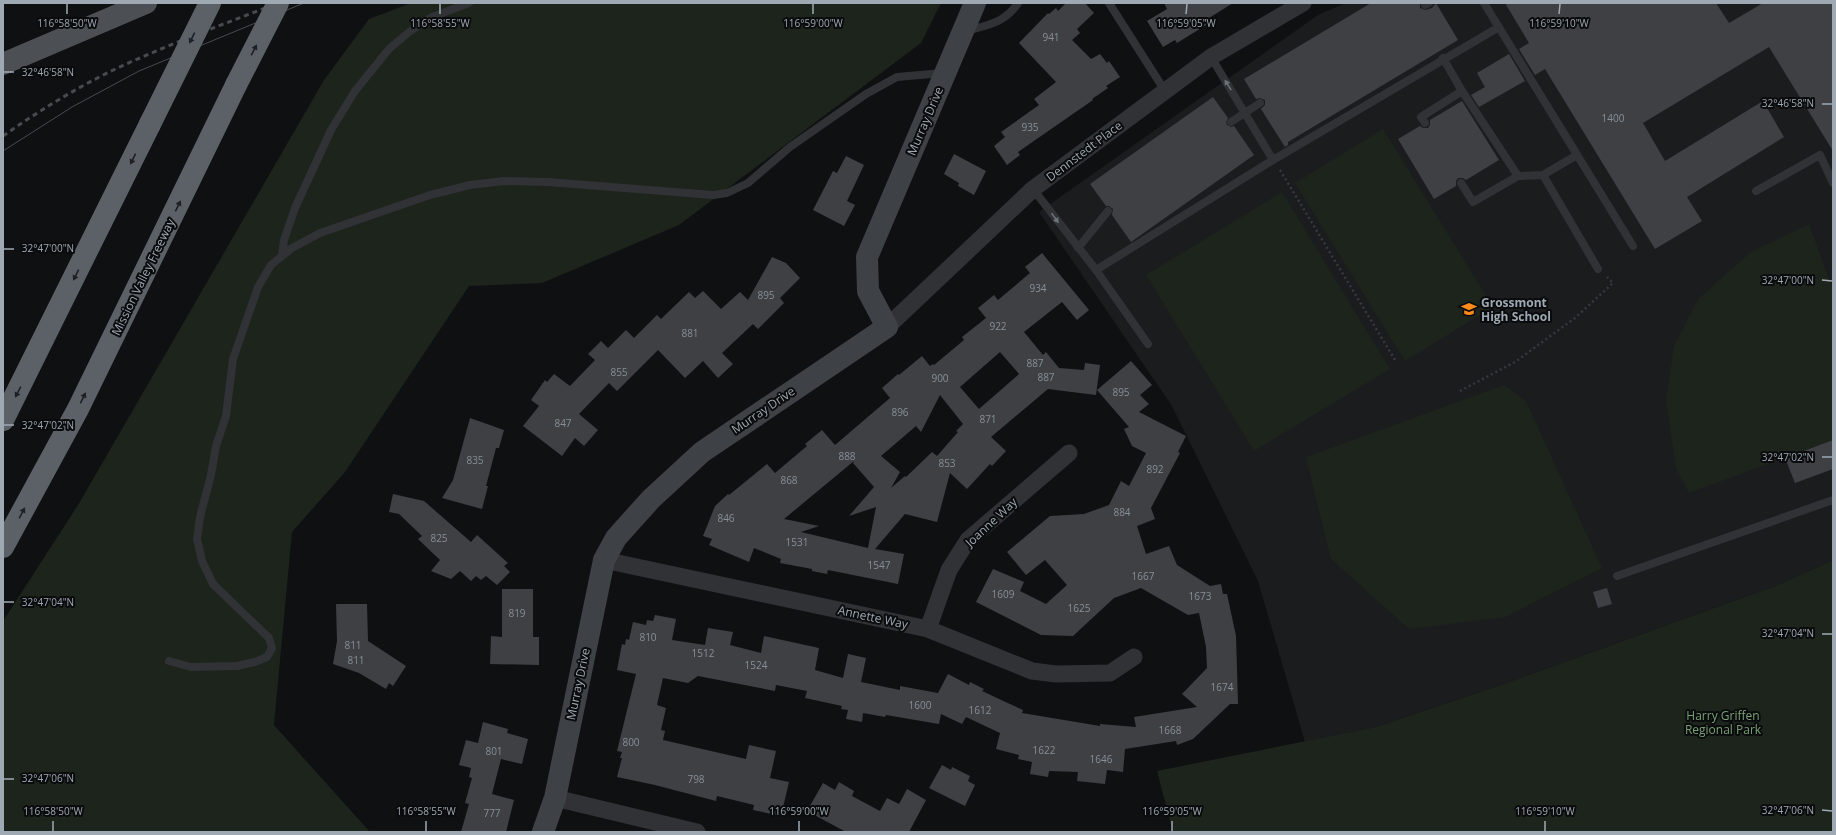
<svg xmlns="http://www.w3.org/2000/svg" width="1836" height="835" viewBox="0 0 1836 835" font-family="'Open Sans',sans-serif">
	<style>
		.built { fill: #1b1c1e }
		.green { fill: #1c241c }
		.building { fill: #3e4044; fill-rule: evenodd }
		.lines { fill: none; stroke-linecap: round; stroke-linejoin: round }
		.path { stroke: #36393d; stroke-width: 2.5; stroke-dasharray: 2 3; stroke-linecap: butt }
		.lane { stroke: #303236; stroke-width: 8 }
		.street { stroke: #303236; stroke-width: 17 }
		.secondary { stroke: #3e4246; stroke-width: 22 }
		.primary { stroke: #4c5055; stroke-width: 22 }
		.highway { stroke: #5c6168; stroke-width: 22 }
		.tram { stroke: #474b4f; stroke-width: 1 }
		.rail { stroke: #474b4f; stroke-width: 3; stroke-dasharray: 5 4; stroke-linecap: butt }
		.highway-bridge { stroke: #5c6168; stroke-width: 22 }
		.oneway { fill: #1e2023 }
		.oneway2 { fill: #6d737b }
		.ticks { fill: none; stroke: #9fa9b3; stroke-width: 1.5 }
		.labels { text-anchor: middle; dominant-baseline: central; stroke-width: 4; stroke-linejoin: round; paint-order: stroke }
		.number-label { font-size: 10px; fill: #878f97 }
		.street-label { font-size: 12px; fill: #9fa9b3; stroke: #0a0b0c }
		.poi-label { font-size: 12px; font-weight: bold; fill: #9fa9b3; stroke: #0a0b0c; text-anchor: start }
		.park-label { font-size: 12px; fill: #7aa075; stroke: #0a0b0c }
		.ticks-label { font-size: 10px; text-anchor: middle; fill: #9fa9b3; stroke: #0a0b0c; stroke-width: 4; stroke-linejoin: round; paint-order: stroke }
	</style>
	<rect width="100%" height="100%" fill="#0f1011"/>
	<path class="built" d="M 1346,3 L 1833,3 L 1833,560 L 1775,586 L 1509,682 L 1376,727 L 1305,742 L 1258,581 L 1172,406 L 1039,212 L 1318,15 Z"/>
	<path class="green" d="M 411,3 L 941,3 L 921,43 L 679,225 L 542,283 L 469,286 L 345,472 L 292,532 L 274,725 L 370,832 L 3,832 L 3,621 L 78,505 L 324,80 L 369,19 Z
		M 1383,129 L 1493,307 L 1405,361 L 1295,183 Z
		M 1282,192 L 1390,369 L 1254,451 L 1146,275 Z
		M 1809,224 L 1833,290 L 1833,440 L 1689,493 L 1676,468 L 1666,401 L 1674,346 L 1698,299 L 1751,252 Z
		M 1504,385 L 1526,401 L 1602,568 L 1505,617 L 1409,629 L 1331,559 L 1306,457 Z
		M 1833,560 L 1833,832 L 1173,832 L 1157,771 L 1376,727 L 1509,682 L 1775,586 Z"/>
	<path class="building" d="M 1066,3 L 1085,3 L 1094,13 L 1077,29 L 1080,33 L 1072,40 L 1091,59 L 1100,54 L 1107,63 L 1109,61 L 1120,77 L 1106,86 L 1108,88 L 1092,99 L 1093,100 L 1018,152 L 1020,155 L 1007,165 L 994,146 L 1005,137 L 1001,132 L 1039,105 L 1034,99 L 1056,82 L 1019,43 L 1048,13 L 1049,14 L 1056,8 L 1058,11 Z
		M 1164,3 L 1233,3 L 1209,18 L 1211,22 L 1177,43 L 1175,40 L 1163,47 L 1147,21 L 1167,9 Z
		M 1371,3 L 1420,3 L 1420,8 L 1425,10 L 1432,8 L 1436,3 L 1458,40 L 1288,142 L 1288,145 L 1285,147 L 1261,109 L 1265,105 L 1265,100 L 1260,98 L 1256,99 L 1244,79 Z
		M 1505,3 L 1716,3 L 1729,23 L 1763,3 L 1833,3 L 1833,151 L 1769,47 L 1643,123 L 1665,161 L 1763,101 L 1784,137 L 1687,197 L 1702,221 L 1655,249 L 1545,69 L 1535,75 L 1519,49 L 1529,43 Z
		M 1509,54 L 1525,81 L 1479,107 L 1471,95 L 1485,87 L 1477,73 Z
		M 1213,97 L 1228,118 L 1226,122 L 1227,125 L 1231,127 L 1234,126 L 1254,155 L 1131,242 L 1112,215 L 1113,209 L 1109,206 L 1106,206 L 1090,184 Z
		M 1462,101 L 1499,160 L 1466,180 L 1463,178 L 1458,178 L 1456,181 L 1456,186 L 1434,199 L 1398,139 L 1420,126 L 1423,128 L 1428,128 L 1430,125 L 1430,120 Z
		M 954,154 L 986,171 L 974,195 L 958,186 L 959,183 L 944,174 Z
		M 846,156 L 864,165 L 847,201 L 855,205 L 844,226 L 813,210 L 833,171 L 837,173 Z
		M 1042,253 L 1089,310 L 1077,320 L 1062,302 L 1024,332 L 1043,355 L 1046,352 L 1059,368 L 1084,370 L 1085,363 L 1100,365 L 1096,395 L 1048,389 L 991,437 L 1006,451 L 992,466 L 990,464 L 967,489 L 950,473 L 937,522 L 905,514 L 875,549 L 904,554 L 898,584 L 828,570 L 827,574 L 812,571 L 812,569 L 780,563 L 781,559 L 754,548 L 749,562 L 709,545 L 712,539 L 703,536 L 715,506 L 728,494 L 729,495 L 767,464 L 775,473 L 807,446 L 805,444 L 822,430 L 835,445 L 890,398 L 882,388 L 898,374 L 899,375 L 922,356 L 930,366 L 933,364 L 934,365 L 964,340 L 962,337 L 986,318 L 978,308 L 994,295 L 998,300 L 1030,273 L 1025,267 ZM 1000,352 L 1019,374 L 979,409 L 960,387 ZM 940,395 L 963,424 L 956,431 L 958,432 L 937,456 L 932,452 L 906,477 L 905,476 L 891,488 L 900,472 L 881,456 L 916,426 L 921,432 ZM 854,461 L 853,463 L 874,487 L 849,516 L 876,507 L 868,548 L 801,532 L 819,526 L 784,519 Z
		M 772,257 L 786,263 L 800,278 L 780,298 L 784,303 L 758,329 L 753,324 L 722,353 L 733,364 L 718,378 L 703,361 L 685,378 L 658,350 L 617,391 L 609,383 L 579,414 L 598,430 L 584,446 L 575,438 L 562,456 L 523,426 L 539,406 L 531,400 L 545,380 L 547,382 L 554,374 L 570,386 L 595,360 L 588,354 L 601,341 L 608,348 L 626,330 L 634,338 L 657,315 L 661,319 L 689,292 L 695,298 L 703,291 L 721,309 L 740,292 L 748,300 Z
		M 1131,361 L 1152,385 L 1140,395 L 1149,404 L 1139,412 L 1186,436 L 1178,452 L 1180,453 L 1151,508 L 1155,519 L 1137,526 L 1146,554 L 1169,546 L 1177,565 L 1210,586 L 1221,584 L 1223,594 L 1227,594 L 1236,636 L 1238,704 L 1230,704 L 1193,739 L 1177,745 L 1176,741 L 1125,749 L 1123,772 L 1107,770 L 1105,784 L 1077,781 L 1078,772 L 1049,771 L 1048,777 L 1030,774 L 1032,762 L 1018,759 L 1019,755 L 996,749 L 1000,733 L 966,717 L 962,724 L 941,714 L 939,724 L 886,715 L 885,717 L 863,713 L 862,722 L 846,719 L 848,710 L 841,709 L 842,706 L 805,698 L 807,691 L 776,685 L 775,691 L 698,676 L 688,683 L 663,678 L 657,705 L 666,708 L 661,730 L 665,731 L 663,740 L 746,759 L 749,745 L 776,751 L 770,778 L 789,782 L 781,816 L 753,810 L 754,805 L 717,796 L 716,801 L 655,785 L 617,777 L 622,758 L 620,758 L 622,752 L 617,751 L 636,674 L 617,670 L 622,644 L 625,645 L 626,639 L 629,640 L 633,622 L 646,625 L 647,620 L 653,621 L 655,615 L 676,619 L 672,640 L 705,645 L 708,628 L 733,632 L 730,645 L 761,653 L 764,636 L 819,648 L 815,670 L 843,678 L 848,654 L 866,658 L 861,682 L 900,690 L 900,686 L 938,693 L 948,674 L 969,685 L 970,682 L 984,689 L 982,691 L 1023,710 L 1022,713 L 1100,726 L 1100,724 L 1136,727 L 1134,717 L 1197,707 L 1182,694 L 1207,668 L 1206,647 L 1199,613 L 1188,615 L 1141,588 L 1114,598 L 1073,636 L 1041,635 L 976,602 L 993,569 L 1024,582 L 1020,591 L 1046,604 L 1067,585 L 1045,560 L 1026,575 L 1007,552 L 1050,516 L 1084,514 L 1109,505 L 1121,481 L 1129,486 L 1146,453 L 1132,446 L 1124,429 L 1129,427 L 1097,390 Z
		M 470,418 L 504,430 L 499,448 L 496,448 L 486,486 L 488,486 L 482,509 L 442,498 L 453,480 Z
		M 1833,440 L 1833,469 L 1795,483 L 1785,458 Z
		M 393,494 L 424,501 L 471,542 L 477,535 L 508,563 L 504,566 L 510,572 L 497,585 L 486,576 L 481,580 L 476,576 L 471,581 L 460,571 L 451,579 L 431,571 L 440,560 L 418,539 L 422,536 L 399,514 L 389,512 Z
		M 1607,588 L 1612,604 L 1598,608 L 1593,592 Z
		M 502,589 L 533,589 L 533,637 L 539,637 L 539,665 L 490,664 L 491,636 L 502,637 Z
		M 336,604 L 367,604 L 368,641 L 406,666 L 393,686 L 389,683 L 386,689 L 359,673 L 333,664 L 337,641 Z
		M 483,722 L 508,729 L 507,733 L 528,739 L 522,764 L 501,759 L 492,794 L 514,800 L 506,832 L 461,832 L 469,804 L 465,803 L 472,778 L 469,777 L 471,768 L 459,765 L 466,740 L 478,743 Z
		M 942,765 L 951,770 L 952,767 L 970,776 L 968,781 L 975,785 L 965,806 L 929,788 Z
		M 839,782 L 854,791 L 852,796 L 880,811 L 887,798 L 899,804 L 907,789 L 926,800 L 909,832 L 846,832 L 807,811 L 823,783 L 835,790 Z"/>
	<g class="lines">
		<path class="path" d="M 1280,170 L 1395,360
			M 1460,391 L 1515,362 L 1575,318 L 1613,283 L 1607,277"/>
		<path class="lane" d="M 1109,3 L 1165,91
			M 1484,3 L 1633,246
			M 1425,5 L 1429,3
			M 966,31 C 988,25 1005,23 1018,3
			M 1211,57 L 1273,160
			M 1443,58 L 1462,91 L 1518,176 L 1473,202 L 1461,183
			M 1231,122 L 1260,103
			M 1425,123 L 1421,117 L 1462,91
			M 1543,175 L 1598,269
			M 1518,176 L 1543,175 L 1577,155
			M 1033,189 L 1096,270 L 1273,160 L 1499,27
			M 1756,191 L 1820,155 L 1833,183
			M 1078,248 L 1108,211
			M 282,256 L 284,240 L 295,208 L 331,130 L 355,91 L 389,49 L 409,32 L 432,17 L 469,3
			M 1096,270 L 1148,344
			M 1617,576 L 1833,500
			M 169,661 L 191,667 L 237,666 L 255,662 L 267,657 L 272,648 L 269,638 L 213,584 L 202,561 L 197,539 L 200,517 L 211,475 L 216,446 L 226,416 L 233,359 L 258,287 L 271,265 L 292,248 L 320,233 L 430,195 L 470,185 L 504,181 L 548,182 L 713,195 L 727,193 L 748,183 L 790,147 L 866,94 L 897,77 L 943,73"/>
		<path class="street" d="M 887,327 L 1033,189 L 1211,57 L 1303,3
			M 604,560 L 928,629 L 1032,671 L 1056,674 L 1110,673 L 1134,657
			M 928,629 L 949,570 L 968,540 L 1069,453
			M 555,798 L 697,832"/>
		<path class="secondary" d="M 543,832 L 555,798 L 604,560 L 616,538 L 651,499 L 702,452 L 887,327 L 868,291 L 867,257 L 975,3"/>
		<path class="primary" d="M 3,64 L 146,3"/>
		<path class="highway" d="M 3,420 L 150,124
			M 3,547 L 78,409 L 236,85"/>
		<path class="tram" d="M 3,151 L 72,107 L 139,71 L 304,3"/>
		<path class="rail" d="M 3,136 C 46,106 92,78 140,58 C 185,38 232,21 278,3"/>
		<path class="highway-bridge" d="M 236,85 L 278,3
			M 150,124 L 210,3"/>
	</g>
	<defs><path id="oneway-solid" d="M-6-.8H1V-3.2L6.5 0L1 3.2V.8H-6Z"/></defs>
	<g class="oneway">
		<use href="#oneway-solid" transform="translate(192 38) rotate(116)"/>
		<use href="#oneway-solid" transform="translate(254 50) rotate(-63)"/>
		<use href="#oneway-solid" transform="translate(133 159) rotate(116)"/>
		<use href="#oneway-solid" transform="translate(178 206) rotate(-64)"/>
		<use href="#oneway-solid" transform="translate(76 275) rotate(116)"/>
		<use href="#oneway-solid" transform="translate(18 392) rotate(118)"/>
		<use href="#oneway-solid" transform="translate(83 398) rotate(-64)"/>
		<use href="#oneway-solid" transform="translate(22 513) rotate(-62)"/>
	</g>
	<g class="oneway2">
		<use href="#oneway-solid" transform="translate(1228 85) rotate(-122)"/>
		<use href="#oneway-solid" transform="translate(1055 218) rotate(54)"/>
	</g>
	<path class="ticks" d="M 67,14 L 67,4M 440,14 L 440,4M 813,14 L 813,4M 1186,14 L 1187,4M 1559,14 L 1560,4M 4,72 L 14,72M 1822,104 L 1832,104M 4,249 L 14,249M 1822,280 L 1832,281M 4,425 L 14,425M 1822,457 L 1832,457M 4,602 L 14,602M 1822,634 L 1832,634M 4,779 L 14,779M 1822,810 L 1832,811M 53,831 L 53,821M 426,831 L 426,821M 799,831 L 799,821M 1172,831 L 1172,821M 1545,831 L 1545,821"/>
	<defs>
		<g id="school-bare" transform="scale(1.2)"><path d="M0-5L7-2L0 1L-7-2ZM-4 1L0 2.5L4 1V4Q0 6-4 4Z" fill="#ff891a" stroke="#0a0b0c" stroke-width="2.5" paint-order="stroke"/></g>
	</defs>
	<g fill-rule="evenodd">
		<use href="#school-bare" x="1469" y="309"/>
	</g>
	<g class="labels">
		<g class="number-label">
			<text x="1051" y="37">941</text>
			<text x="1613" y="118">1400</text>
			<text x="1030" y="127">935</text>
			<text x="1038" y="288">934</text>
			<text x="766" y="295">895</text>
			<text x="998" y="326">922</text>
			<text x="690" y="333">881</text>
			<text x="1035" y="363">887</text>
			<text x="619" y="372">855</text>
			<text x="1046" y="377">887</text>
			<text x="940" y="378">900</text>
			<text x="1121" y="392">895</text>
			<text x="900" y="412">896</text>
			<text x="988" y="419">871</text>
			<text x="563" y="423">847</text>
			<text x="847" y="456">888</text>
			<text x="475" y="460">835</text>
			<text x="947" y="463">853</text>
			<text x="1155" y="469">892</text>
			<text x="789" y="480">868</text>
			<text x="1122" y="512">884</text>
			<text x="726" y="518">846</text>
			<text x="439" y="538">825</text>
			<text x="797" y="542">1531</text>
			<text x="879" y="565">1547</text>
			<text x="1143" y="576">1667</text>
			<text x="1003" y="594">1609</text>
			<text x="1200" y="596">1673</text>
			<text x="1079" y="608">1625</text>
			<text x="517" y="613">819</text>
			<text x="648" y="637">810</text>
			<text x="353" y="645">811</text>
			<text x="703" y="653">1512</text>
			<text x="356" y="660">811</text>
			<text x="756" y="665">1524</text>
			<text x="1222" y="687">1674</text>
			<text x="920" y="705">1600</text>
			<text x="980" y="710">1612</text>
			<text x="1170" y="730">1668</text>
			<text x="631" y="742">800</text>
			<text x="1044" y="750">1622</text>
			<text x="494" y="751">801</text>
			<text x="1101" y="759">1646</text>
			<text x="696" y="779">798</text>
			<text x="492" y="813">777</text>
		</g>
		<g class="street-label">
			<text transform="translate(925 121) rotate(-67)">Murray Drive</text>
			<text transform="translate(1084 151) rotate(-37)">Dennstedt Place</text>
			<text transform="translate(143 277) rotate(-64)">Mission Valley Freeway</text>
			<text transform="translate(763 410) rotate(-34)">Murray Drive</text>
			<text transform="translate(991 522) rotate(-43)">Joanne Way</text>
			<text transform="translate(873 617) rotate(12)">Annette Way</text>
			<text transform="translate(578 684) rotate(-78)">Murray Drive</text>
		</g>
		<g class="poi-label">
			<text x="1481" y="302">Grossmont<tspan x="1481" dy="14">High School</tspan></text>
		</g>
		<g class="park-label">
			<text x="1723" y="715">Harry Griffen<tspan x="1723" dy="14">Regional Park</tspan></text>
		</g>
	</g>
	<g class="ticks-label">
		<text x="67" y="27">116°58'50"W</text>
		<text x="440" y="27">116°58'55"W</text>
		<text x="813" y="27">116°59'00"W</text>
		<text x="1186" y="27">116°59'05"W</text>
		<text x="1559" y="27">116°59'10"W</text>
		<text x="48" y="76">32°46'58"N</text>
		<text x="1788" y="107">32°46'58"N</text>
		<text x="48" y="252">32°47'00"N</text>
		<text x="1788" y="284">32°47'00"N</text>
		<text x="48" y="429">32°47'02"N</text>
		<text x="1788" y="461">32°47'02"N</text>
		<text x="48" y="606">32°47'04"N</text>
		<text x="1788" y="637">32°47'04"N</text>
		<text x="48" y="782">32°47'06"N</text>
		<text x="1788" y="814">32°47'06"N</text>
		<text x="53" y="815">116°58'50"W</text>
		<text x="426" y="815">116°58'55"W</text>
		<text x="799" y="815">116°59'00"W</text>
		<text x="1172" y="815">116°59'05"W</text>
		<text x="1545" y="815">116°59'10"W</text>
	</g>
	<rect width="1836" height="835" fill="none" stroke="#9fa9b3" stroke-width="8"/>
</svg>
